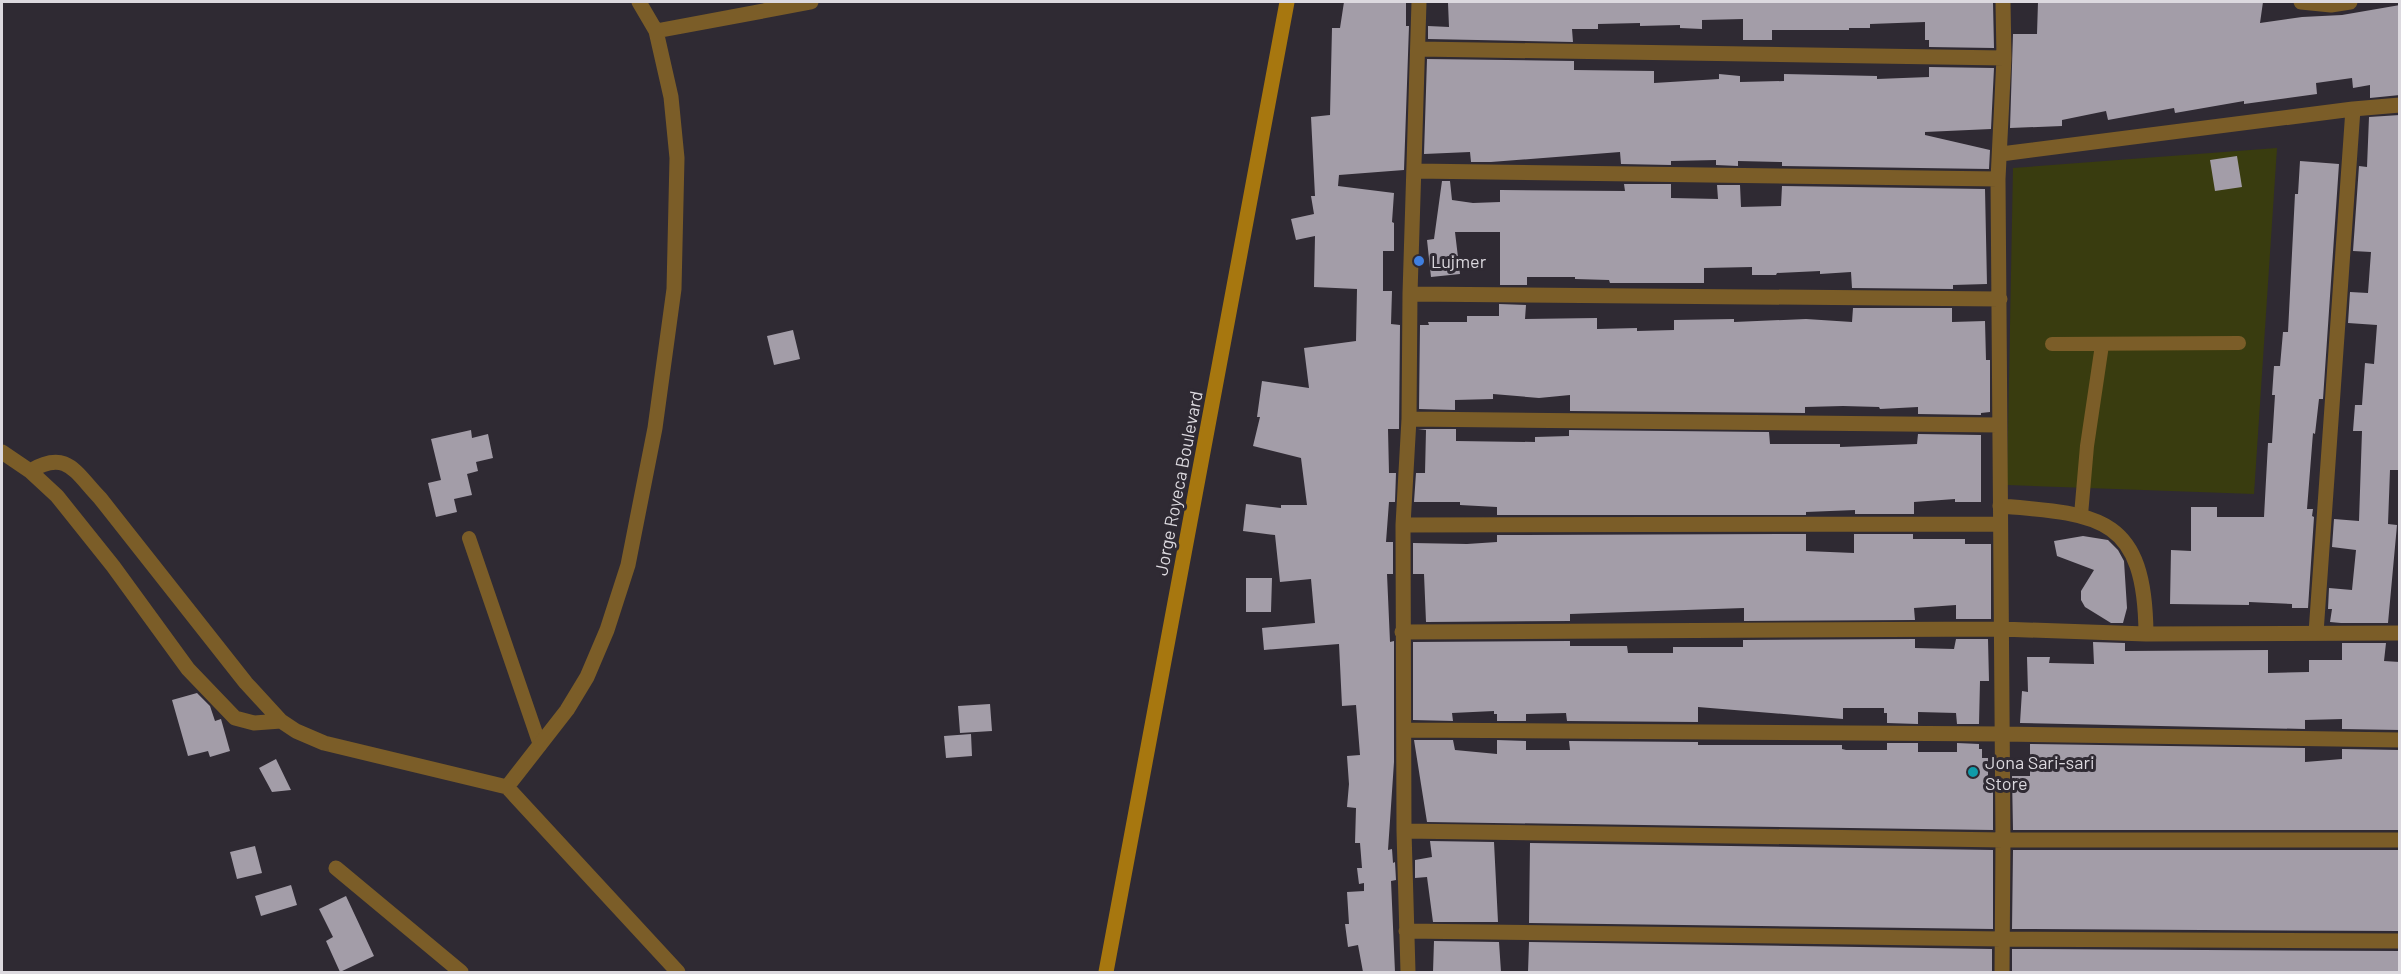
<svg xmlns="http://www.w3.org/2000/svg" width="2401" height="974" viewBox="0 0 2401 974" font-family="Barlow,sans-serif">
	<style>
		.green { fill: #393c0f }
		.building { fill: #a39da8 }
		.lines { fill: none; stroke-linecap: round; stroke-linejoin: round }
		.lane { stroke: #7b5d28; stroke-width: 14 }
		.street { stroke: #7b5d28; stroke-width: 15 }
		.secondary { stroke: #a7770f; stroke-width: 15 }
		.shop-dot { fill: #3f7fe0; stroke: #2f2a33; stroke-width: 2 }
		.culture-dot { fill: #0f9aa8; stroke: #2f2a33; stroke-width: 2 }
		.labels { text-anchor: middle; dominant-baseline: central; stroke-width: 6; stroke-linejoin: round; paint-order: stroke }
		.poi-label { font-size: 18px; fill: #dcd9df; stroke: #2f2a33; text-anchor: start }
		.street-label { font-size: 18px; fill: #dcd9df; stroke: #2f2a33 }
	</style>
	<rect width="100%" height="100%" fill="#2f2a33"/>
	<path class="green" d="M 2277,148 L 2254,494 L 2007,485 L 2013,168 Z"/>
	<path class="building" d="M 1344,2 L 1406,2 L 1406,26 L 1409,26 L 1404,170 L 1339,175 L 1338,186 L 1394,193 L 1392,222 L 1394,223 L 1394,251 L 1383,251 L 1383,291 L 1392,291 L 1391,324 L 1400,325 L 1399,429 L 1388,429 L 1389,473 L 1396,473 L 1395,502 L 1389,502 L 1386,542 L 1393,542 L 1393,574 L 1387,574 L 1390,642 L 1394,641 L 1394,762 L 1388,850 L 1392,849 L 1393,863 L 1395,862 L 1396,880 L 1391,881 L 1395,972 L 1363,972 L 1358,945 L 1348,947 L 1345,924 L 1349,924 L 1347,892 L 1364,891 L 1364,883 L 1359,884 L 1357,868 L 1362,868 L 1360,843 L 1355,843 L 1356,808 L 1347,807 L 1349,784 L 1347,756 L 1360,755 L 1356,705 L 1342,706 L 1339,644 L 1264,650 L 1262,628 L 1315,623 L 1311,579 L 1280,582 L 1275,535 L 1243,531 L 1246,504 L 1281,508 L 1281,505 L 1307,505 L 1301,458 L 1253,446 L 1260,417 L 1257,417 L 1262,381 L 1309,388 L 1304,348 L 1356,341 L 1357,289 L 1314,287 L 1315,236 L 1296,240 L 1291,219 L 1314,214 L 1311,196 L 1315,196 L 1311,117 L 1330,115 L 1332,28 L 1340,28 Z
		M 1497,2 L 1993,3 L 1994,48 L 1929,47 L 1929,40 L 1925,40 L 1925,22 L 1870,24 L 1870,28 L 1849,28 L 1849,30 L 1772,30 L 1772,40 L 1743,40 L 1743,19 L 1702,20 L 1702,29 L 1680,28 L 1680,25 L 1640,26 L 1640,23 L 1598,24 L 1598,29 L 1572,29 L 1573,42 L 1428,39 L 1428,26 L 1449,27 L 1448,3 Z
		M 2038,2 L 2263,2 L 2260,23 L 2302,17 L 2342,15 L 2400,5 L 2400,95 L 2370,98 L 2370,85 L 2353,88 L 2352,78 L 2316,83 L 2317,94 L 2244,104 L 2244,101 L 2175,113 L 2174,108 L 2108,120 L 2106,111 L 2062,120 L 2062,126 L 2010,128 L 2013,34 L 2037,34 Z
		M 1427,59 L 1574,61 L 1574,70 L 1654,71 L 1654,83 L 1719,79 L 1719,74 L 1740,76 L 1740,82 L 1784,81 L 1784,74 L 1877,76 L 1877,79 L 1929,77 L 1929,67 L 1994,68 L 1991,129 L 1925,132 L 1925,135 L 1990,150 L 1989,169 L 1782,166 L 1782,162 L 1738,161 L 1738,166 L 1716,165 L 1716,160 L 1671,161 L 1671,165 L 1621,164 L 1620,152 L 1491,162 L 1471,162 L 1470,152 L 1424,154 Z
		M 2400,115 L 2400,470 L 2390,470 L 2388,524 L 2397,525 L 2388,623 L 2341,623 L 2330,622 L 2332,609 L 2328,609 L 2329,588 L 2352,590 L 2356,550 L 2332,547 L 2334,519 L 2359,521 L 2362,431 L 2353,431 L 2355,405 L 2362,405 L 2365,363 L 2374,364 L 2377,325 L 2348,323 L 2350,292 L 2368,293 L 2371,252 L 2353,251 L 2359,166 L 2367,167 L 2369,117 Z
		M 2237,156 L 2242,187 L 2215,191 L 2210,160 Z
		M 2300,161 L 2339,164 L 2323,399 L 2319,399 L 2315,434 L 2313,433 L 2307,509 L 2313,509 L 2312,516 L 2314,517 L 2308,608 L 2292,608 L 2292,604 L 2249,602 L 2249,605 L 2170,604 L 2171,550 L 2191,551 L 2191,507 L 2217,507 L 2217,517 L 2264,517 L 2268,443 L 2272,443 L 2275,395 L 2272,395 L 2274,366 L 2280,366 L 2283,332 L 2288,332 L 2295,194 L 2298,194 Z
		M 1442,181 L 1450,181 L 1452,200 L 1473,203 L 1500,202 L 1500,190 L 1625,191 L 1624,184 L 1671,184 L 1671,198 L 1718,199 L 1717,185 L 1740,185 L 1741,207 L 1781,206 L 1782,186 L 1985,189 L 1987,284 L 1953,285 L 1953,289 L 1852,288 L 1851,272 L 1820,274 L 1820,271 L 1777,273 L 1776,275 L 1752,275 L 1752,267 L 1704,268 L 1704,283 L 1610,283 L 1609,280 L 1575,279 L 1575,277 L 1527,277 L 1527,285 L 1500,285 L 1500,232 L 1455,232 L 1460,274 L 1431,277 L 1427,240 L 1434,239 Z
		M 1499,304 L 1526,305 L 1525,319 L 1597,318 L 1597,329 L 1637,328 L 1637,331 L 1674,330 L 1674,320 L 1734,319 L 1734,322 L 1806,319 L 1852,322 L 1853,308 L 1952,308 L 1952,322 L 1985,321 L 1986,360 L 1990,360 L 1990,412 L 1981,413 L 1981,415 L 1918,414 L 1918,407 L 1880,409 L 1879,407 L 1843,406 L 1805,407 L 1805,413 L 1570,411 L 1570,395 L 1539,398 L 1493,394 L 1493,399 L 1455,400 L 1455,410 L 1419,409 L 1420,325 L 1429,325 L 1428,322 L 1467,322 L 1467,316 L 1499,316 Z
		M 793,330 L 800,359 L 774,365 L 767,336 Z
		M 1418,429 L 1456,429 L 1456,441 L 1535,442 L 1535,437 L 1569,436 L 1569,430 L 1769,432 L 1770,444 L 1840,444 L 1840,447 L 1917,444 L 1918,434 L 1981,435 L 1981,502 L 1955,502 L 1955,499 L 1914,502 L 1914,514 L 1855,514 L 1855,510 L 1806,512 L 1806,515 L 1497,515 L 1497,507 L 1460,505 L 1460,502 L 1414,502 L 1416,473 L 1425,473 L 1426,430 Z
		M 471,430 L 472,438 L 488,434 L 493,458 L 476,462 L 478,471 L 467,474 L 472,495 L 454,499 L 457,512 L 436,517 L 428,483 L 441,480 L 431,439 Z
		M 1806,534 L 1806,551 L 1854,553 L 1854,534 L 1913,534 L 1913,539 L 1965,539 L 1965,544 L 1991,544 L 1991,619 L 1956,619 L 1956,605 L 1914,608 L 1915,620 L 1744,621 L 1744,608 L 1570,614 L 1570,621 L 1426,622 L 1424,574 L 1413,574 L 1413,543 L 1467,544 L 1497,542 L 1497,535 Z
		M 2083,536 L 2108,540 L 2118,550 L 2124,561 L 2127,608 L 2123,623 L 2111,623 L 2085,607 L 2081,600 L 2081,591 L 2094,570 L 2057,556 L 2054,541 Z
		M 1246,578 L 1272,578 L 1271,612 L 1246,612 Z
		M 1915,639 L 1915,648 L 1954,649 L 1956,639 L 1988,639 L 1989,681 L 1980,681 L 1979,724 L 1957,724 L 1956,713 L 1918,712 L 1918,724 L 1887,723 L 1887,713 L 1884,713 L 1884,708 L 1843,708 L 1843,719 L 1698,707 L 1698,722 L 1567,721 L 1566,713 L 1526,714 L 1526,721 L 1497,721 L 1497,714 L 1494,714 L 1494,711 L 1452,713 L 1453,721 L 1413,720 L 1413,642 L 1570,641 L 1570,646 L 1627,646 L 1628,653 L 1673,653 L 1673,647 L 1743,647 L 1743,640 Z
		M 2093,642 L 2125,643 L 2125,651 L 2268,650 L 2268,673 L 2309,672 L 2309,660 L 2342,660 L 2342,643 L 2386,643 L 2384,661 L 2400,662 L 2400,730 L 2342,729 L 2342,719 L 2305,720 L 2305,729 L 2020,723 L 2022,691 L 2028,692 L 2027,657 L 2050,657 L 2049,663 L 2094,664 Z
		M 197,693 L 210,706 L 215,721 L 221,719 L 230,751 L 210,757 L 208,751 L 188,756 L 172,700 Z
		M 990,704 L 992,731 L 960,733 L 958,706 Z
		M 971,734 L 972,756 L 946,758 L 944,736 Z
		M 1414,740 L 1453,740 L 1455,750 L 1497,754 L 1497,740 L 1526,741 L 1526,750 L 1570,750 L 1569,741 L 1698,742 L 1698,745 L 1842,745 L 1842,749 L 1846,750 L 1887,750 L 1887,743 L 1918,743 L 1918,752 L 1957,752 L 1957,743 L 1979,744 L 1979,749 L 1982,749 L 1982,758 L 1988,758 L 1988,776 L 1993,776 L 1993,830 L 1427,822 Z
		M 2030,744 L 2305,748 L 2305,762 L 2342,759 L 2342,749 L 2400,750 L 2400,830 L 2013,830 L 2012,776 L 2030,776 Z
		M 276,759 L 291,790 L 272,792 L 259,768 Z
		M 1430,841 L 1494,842 L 1498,922 L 1433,922 L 1427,877 L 1415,878 L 1415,860 L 1432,857 Z
		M 1530,843 L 1993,850 L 1993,929 L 1529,923 Z
		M 255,846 L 262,873 L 237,879 L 230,852 Z
		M 2013,850 L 2400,850 L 2400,931 L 2012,929 Z
		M 291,885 L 297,905 L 261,916 L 255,896 Z
		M 346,896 L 374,956 L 340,972 L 326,941 L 333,937 L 319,909 Z
		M 1434,941 L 1499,942 L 1501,972 L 1433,972 Z
		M 1529,942 L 1992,949 L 1992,972 L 1528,972 Z
		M 2012,949 L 2400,951 L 2400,972 L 2012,972 Z"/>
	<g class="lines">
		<path class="lane" d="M 2052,344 L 2239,343
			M 2081,515 L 2087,446 L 2102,345
			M 469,538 L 540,745"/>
		<path class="street" d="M 2301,2 L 2331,5 L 2350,2
			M 656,31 L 811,2
			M 1419,49 L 2004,58
			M 2001,154 L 2353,109 L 2400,105
			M 1414,171 L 1998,179
			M 1410,294 L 2000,299
			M 1409,419 L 1999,425
			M 2,452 L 30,471 L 57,496 L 113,566 L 188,669 L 235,718 L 254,723 L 281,721
			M 30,471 C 67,449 75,472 100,498 L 246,683 L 281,721 L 296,731 L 324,743 L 507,787 L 678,972
			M 2000,506 C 2100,514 2145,516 2146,634
			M 1403,525 L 2000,524
			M 1402,632 L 2001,629 L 2146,634 L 2400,633
			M 2316,633 L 2353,109
			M 1404,730 L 2002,734 L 2400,740
			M 507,787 L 567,710 L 587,677 L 607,630 L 628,565 L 655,428 L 674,289 L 677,158 L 671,97 L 656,31 L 639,2
			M 1404,831 L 2003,840 L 2400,840
			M 336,868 L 461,972
			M 1406,931 L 2002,939 L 2400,941
			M 1408,972 L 1404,831 L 1403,525 L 1409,419 L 1410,294 L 1419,2
			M 2002,972 L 2003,840 L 1998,179 L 2004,58 L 2003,2"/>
		<path class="secondary" d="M 1106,972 L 1287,2"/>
	</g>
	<circle class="shop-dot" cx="1419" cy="261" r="6"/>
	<circle class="culture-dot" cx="1973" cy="772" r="6"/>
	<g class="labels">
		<g class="poi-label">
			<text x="1431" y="261">Lujmer</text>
			<text x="1985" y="762">Jona Sari-sari<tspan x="1985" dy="21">Store</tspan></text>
		</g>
		<g class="street-label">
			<text transform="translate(1178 483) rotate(-79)">Jorge Royeca Boulevard</text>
		</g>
	</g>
	<rect width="2401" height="974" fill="none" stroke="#dcd9df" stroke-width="6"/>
</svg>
